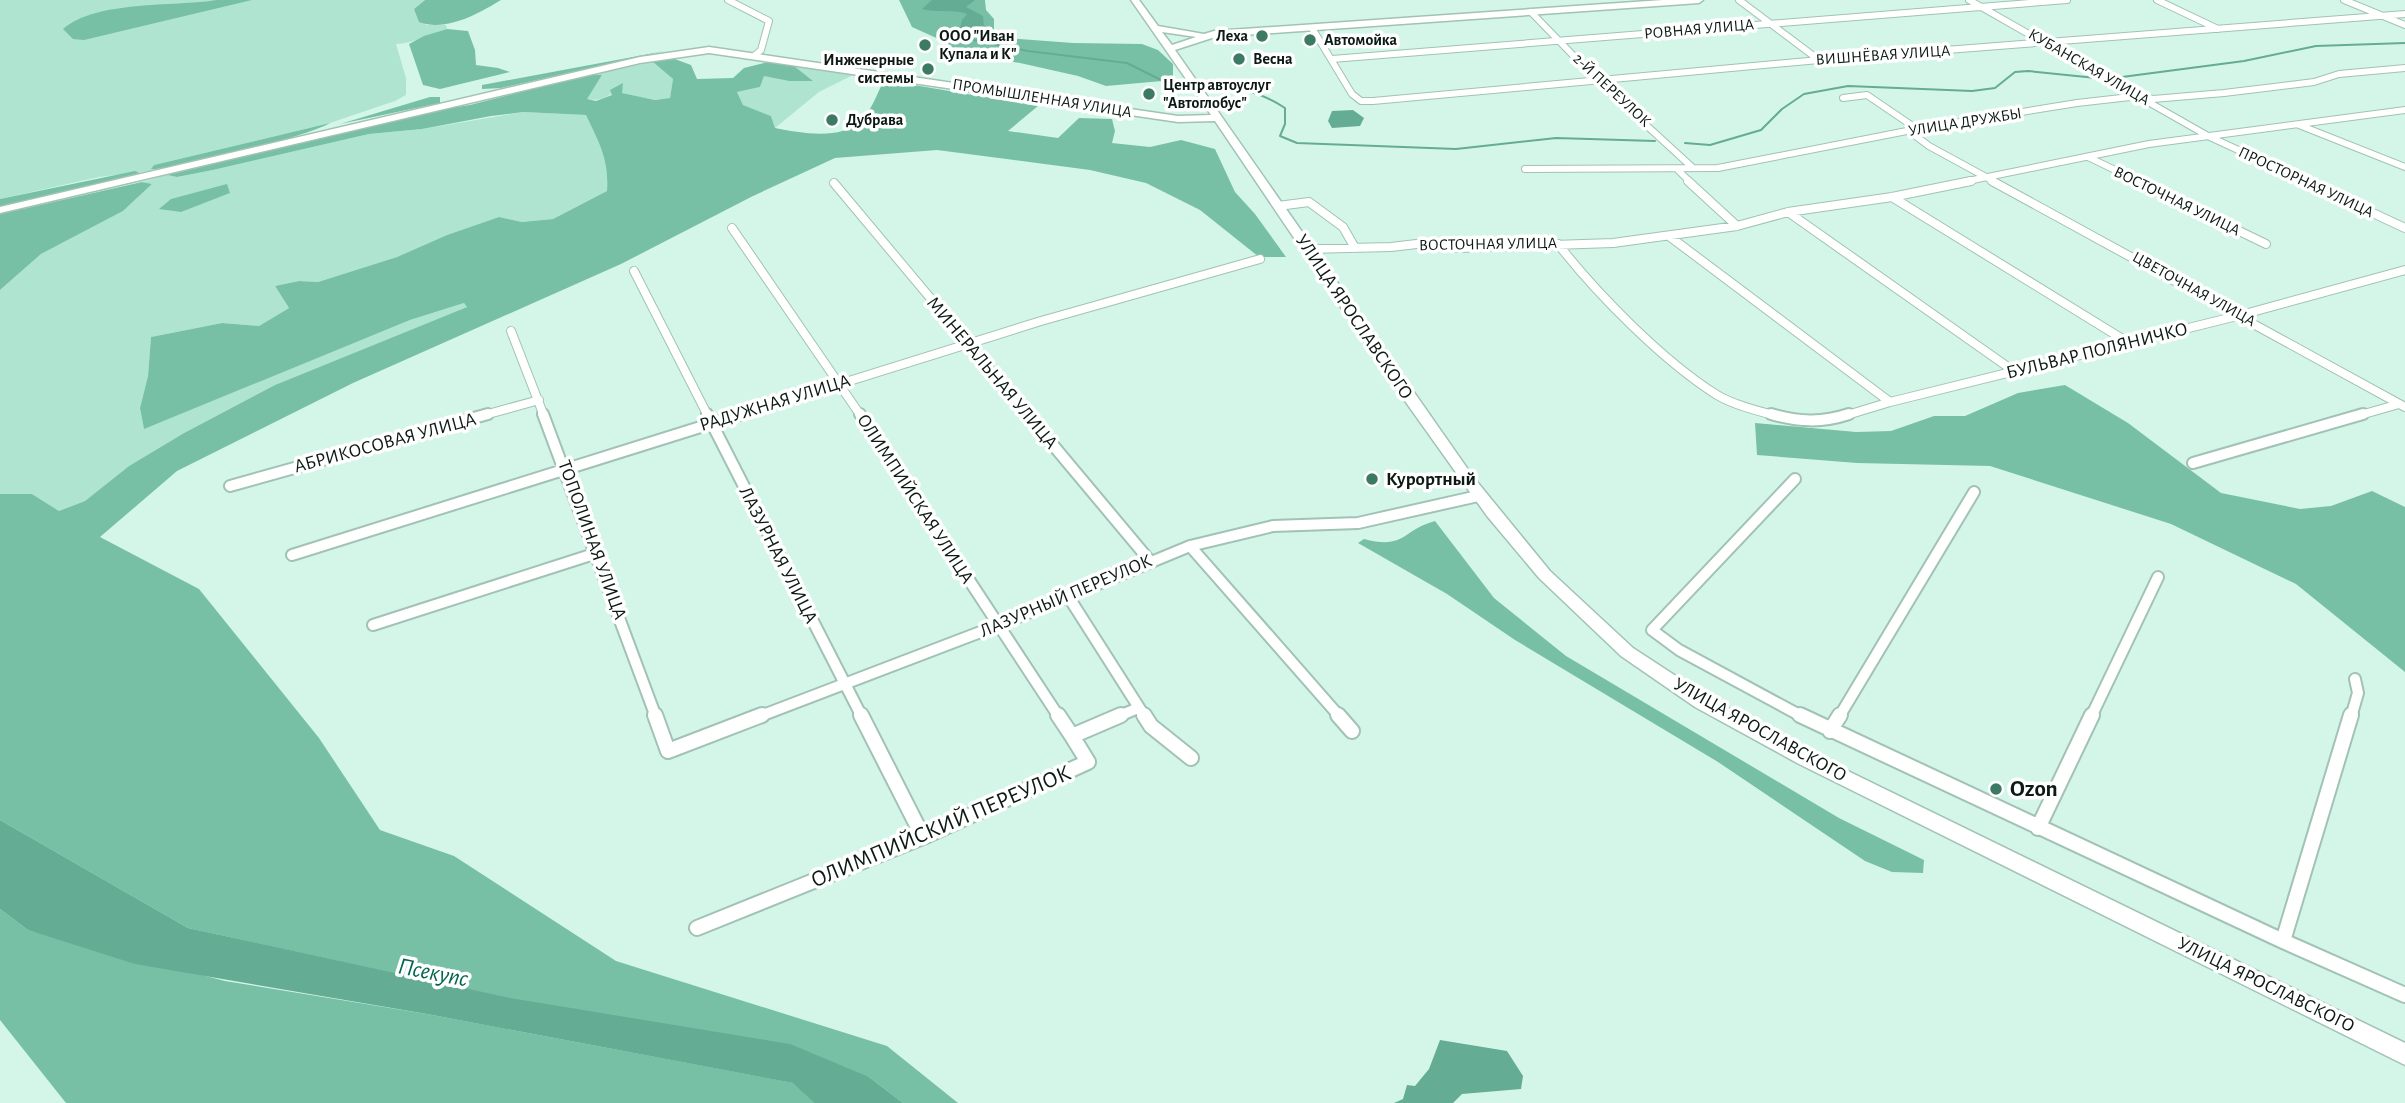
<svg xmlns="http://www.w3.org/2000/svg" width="2405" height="1103" viewBox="0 0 2405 1103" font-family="'Alegreya Sans',sans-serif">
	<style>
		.green { fill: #afe5d0 }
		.forest { fill: #77c0a6 }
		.water { fill: #64ac93 }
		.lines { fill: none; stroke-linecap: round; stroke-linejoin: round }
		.stream { stroke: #64ac93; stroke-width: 2 }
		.street-far3-casing { stroke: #a1c2b5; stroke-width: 8 }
		.street-far2-casing { stroke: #a1c2b5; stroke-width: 10 }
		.street-far1-casing { stroke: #a1c2b5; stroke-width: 14 }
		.street-casing { stroke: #a1c2b5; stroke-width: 18 }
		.secondary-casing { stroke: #a1c2b5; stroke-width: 3 }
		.street-far3 { stroke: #fff; stroke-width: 6 }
		.street-far2 { stroke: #fff; stroke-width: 8 }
		.street-far1 { stroke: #fff; stroke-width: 10 }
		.street { stroke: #fff; stroke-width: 14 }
		.secondary { fill: #fff; fill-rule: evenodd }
		.poi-dot { fill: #3d7a65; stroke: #fff; stroke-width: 2.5 }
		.labels { text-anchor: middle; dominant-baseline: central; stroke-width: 7; stroke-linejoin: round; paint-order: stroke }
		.far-street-label { font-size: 16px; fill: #0c1914; stroke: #fff }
		.far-poi-label { font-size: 16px; font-weight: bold; fill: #0c1914; stroke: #fff; text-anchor: start }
		.street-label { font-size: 19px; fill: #0c1914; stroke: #fff }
		.poi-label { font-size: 19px; font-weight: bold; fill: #0c1914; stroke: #fff; text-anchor: start }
		.near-poi-label { font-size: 23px; font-weight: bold; fill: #0c1914; stroke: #fff; text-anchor: start }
		.near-street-label { font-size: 23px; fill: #0c1914; stroke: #fff }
		.near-water-label { font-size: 24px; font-style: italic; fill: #00654d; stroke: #fff }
	</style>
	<rect width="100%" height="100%" fill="#d4f6e9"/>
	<path class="green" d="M 0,0 L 425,0 L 414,9 L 426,25 L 446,25 L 447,29 C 429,34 413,44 396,44 L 406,78 L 406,95 L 395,101 L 330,123 L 154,165 L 152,169 L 158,170 L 99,177 L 0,199 Z
		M 653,62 L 673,79 L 670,98 L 655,100 L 621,93 L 623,84 C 612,95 602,102 586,99 L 602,75 L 588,75 Z
		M 794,66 L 853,75 L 819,92 L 775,128 L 771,116 L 743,105 L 737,92 L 760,87 L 764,75 L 789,81 L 812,81 Z
		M 523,112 L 586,115 C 599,143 609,159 607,191 L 553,219 L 522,222 L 499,217 L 447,235 L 397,257 L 318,282 L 299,281 L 275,286 L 289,308 L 259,326 L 222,323 L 151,337 L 148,376 L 140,408 L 144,428 L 410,320 L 464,303 L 467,307 L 275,385 L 184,433 L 129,466 L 85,501 L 59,511 L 32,494 L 0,494 L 0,290 L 41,254 L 123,211 L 152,184 L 142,182 L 167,175 L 177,177 L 213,170 L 369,134 L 422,129 Z"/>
	<path class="forest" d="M 217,0 L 252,0 L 84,40 L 73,39 L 63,29 C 97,0 172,7 217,0 Z
		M 425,0 L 501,0 C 478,14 446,32 419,22 L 414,9 Z
		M 899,0 L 985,0 L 986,10 L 994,19 L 994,31 L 1007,38 L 1073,43 L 1142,44 L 1158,50 L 1173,64 L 1173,80 L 1106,86 L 1078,76 L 1020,63 L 961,53 L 943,41 L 912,27 Z
		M 447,29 L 468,31 L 475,50 L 476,65 L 498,68 L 510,72 L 440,89 L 423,85 L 409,44 L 424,36 Z
		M 665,51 L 501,88 L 482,89 L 482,85 Z
		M 672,58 L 691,65 L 697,79 L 733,78 L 744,68 L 768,62 L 794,66 L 813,81 L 789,81 L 764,76 L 760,87 L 737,92 L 743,105 L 771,116 L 775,128 C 801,133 841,141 862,120 C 871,111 878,92 884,80 L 1038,106 L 1008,131 L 1058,138 L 1079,118 L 1112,119 L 1115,131 L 1112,143 L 1150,147 L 1181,140 L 1215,149 L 1235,192 L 1255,214 L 1286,257 L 1259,257 L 1200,210 L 1146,183 L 1090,170 L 937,150 L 835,158 L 753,196 L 621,264 L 353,383 L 177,471 L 100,537 L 199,589 L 319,738 L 380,830 L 454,856 L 616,961 L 887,1046 L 958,1103 L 903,1103 L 869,1077 L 188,928 L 0,820 L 0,494 L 32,494 L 59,511 L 85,501 L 129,466 L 184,433 L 275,385 L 467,307 L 464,303 L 410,320 L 144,429 L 140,408 L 148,376 L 151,337 L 222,323 L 259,326 L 289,308 L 275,286 L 299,281 L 318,282 L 397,257 L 447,235 L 499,217 L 522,222 L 553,219 L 607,191 C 609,159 599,143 586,115 L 523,112 L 491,116 L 422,129 L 369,134 L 213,170 L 177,177 L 167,175 L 443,109 L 470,105 L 588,75 L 602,75 L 587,99 L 596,101 L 612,95 L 610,90 L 623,83 L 622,93 L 655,100 L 670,98 L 673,79 L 653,62 Z
		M 430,97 L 440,97 L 440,103 L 340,124 Z
		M 330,123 C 312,135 173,171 151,169 L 154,165 Z
		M 135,171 L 140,173 L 0,207 L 0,199 Z
		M 142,182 L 152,184 L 123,211 L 41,254 L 0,290 L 0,214 Z
		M 227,184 L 230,193 L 181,212 L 159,209 L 171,199 Z
		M 2065,385 L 2128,423 L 2221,493 L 2300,509 L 2331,506 L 2372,491 L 2405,507 L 2405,672 L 2296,584 L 2171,524 L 1990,466 L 1857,463 L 1757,455 L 1755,423 L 1856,432 L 1891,431 L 1934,416 L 1965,416 L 2018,393 Z
		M 1435,521 L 1494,598 L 1566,656 L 1839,818 L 1924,860 L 1923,873 L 1892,872 L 1865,861 L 1718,762 L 1515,640 L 1447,594 L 1358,543 L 1364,539 C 1405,550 1402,530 1435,521 Z
		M 0,909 L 28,930 L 225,981 L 427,1014 L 794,1083 L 814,1103 L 66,1103 L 0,1020 Z"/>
	<path class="water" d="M 932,0 L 975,0 L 966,7 L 983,16 L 984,27 L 959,32 L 962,20 L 967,14 C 955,9 938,13 922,9 Z
		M 1353,110 L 1364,118 L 1360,126 L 1332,128 L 1328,121 L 1332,111 Z
		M 0,820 L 188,928 L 510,998 L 790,1044 L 869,1077 L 903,1103 L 814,1103 L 793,1083 L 427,1014 L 135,964 L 28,930 L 0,909 Z
		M 1440,1040 L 1507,1051 L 1523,1076 L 1521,1089 L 1462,1094 L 1453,1103 L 1394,1103 L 1403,1099 L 1407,1085 L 1415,1086 L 1429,1069 Z"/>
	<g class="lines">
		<path class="stream" d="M 959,32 L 973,40 L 1028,51 L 1127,63 L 1167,83 L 1194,87
			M 2122,77 L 2244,61 L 2316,46 L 2405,43
			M 1202,87 C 1234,87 1258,90 1285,108 L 1285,124 L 1280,136 L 1297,143 L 1456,149 L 1556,138 L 1655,141
			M 1685,143 L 1710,145 L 1761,130 L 1782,109 L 1804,94 L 1848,86 L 1972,91 L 1995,88 L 2015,72 L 2028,71 L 2096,78"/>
		<g class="street-far3-casing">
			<path id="street-far3" d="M 728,0 L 769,21 L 761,50 L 754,56
				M 1739,0 L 1819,60
				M 1969,0 L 2208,136 L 2307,182
				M 2157,0 L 2218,29
				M 2344,0 L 2405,25
				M 1531,12 L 1598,81 L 1693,168
				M 1312,28 L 1352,94 L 1361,101 L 1373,101 L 1819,60 L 2405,14
				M 1332,59 L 2067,0
				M 1843,98 L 1867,95 L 1917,129
				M 2299,125 L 2405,167
				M 1909,131 L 1929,146 L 1995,182
				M 2088,157 L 2140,182
				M 1525,169 L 1718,168 L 1917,129 L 2077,103 L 2139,96 L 2153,99 L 2224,93 L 2314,82 L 2339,74 L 2405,68
				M 1678,170 L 1690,182
				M 1963,182 L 2149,144 L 2405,110"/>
		</g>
		<g class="street-far2-casing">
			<path id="street-far2" d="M 1688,181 L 1737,226
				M 1992,181 L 2405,407
				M 2136,181 L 2266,244
				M 2304,181 L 2405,228
				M 834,183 L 1029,416
				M 1892,197 L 2129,343
				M 1278,206 L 1309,202 L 1343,227 L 1355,248
				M 1788,212 L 2015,372
				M 732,228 L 861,416
				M 1669,236 L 1890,402
				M 1558,244 C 1597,294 1663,361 1717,395 C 1734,405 1758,411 1777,416
				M 1307,249 L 1391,247 L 1425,243 L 1459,248 L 1613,243 L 1737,226 L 1788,212 L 1892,197 L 1971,181
				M 634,271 L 708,416
				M 511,331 L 544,416
				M 481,416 L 539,400
				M 737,416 L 1041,321 L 1260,259
				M 1844,416 L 1890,402 L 2241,315 L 2405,270
				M 2357,416 L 2399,404"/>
		</g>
		<g class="street-far1-casing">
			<path id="street-far1" d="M 543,414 L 656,717
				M 707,414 L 862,717
				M 860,414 L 1059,717
				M 1027,414 L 1150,561
				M 1771,414 C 1799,422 1822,423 1849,414
				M 2193,463 L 2363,414
				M 1795,479 L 1652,630 L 1679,650 L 1803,717
				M 230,486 L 488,414
				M 1190,546 L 1340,717
				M 292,555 L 742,414
				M 1068,596 L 1145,717
				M 373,625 L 597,553
				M 758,717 L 1004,623 L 1190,546 L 1273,526 L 1358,523 L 1478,496
				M 1117,717 L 1138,708
				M 1839,717 L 1974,492
				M 2091,717 L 2158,577
				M 2351,717 L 2358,693 L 2355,679"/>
		</g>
		<g class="street-casing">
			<path id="street" d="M 655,715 L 668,751 L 762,715
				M 861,715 L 923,837
				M 1058,715 L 1072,736
				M 1144,715 L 1151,726 L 1191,758
				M 1338,715 L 1352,731
				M 1800,715 L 2283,941 L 2405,995
				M 1830,731 L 1840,715
				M 2038,828 L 2092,715
				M 697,928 L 923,837 L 1088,762 L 1072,736 L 1121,715
				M 2283,941 L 2351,715"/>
		</g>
		<g class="secondary-casing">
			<path id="secondary" d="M 1131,0 L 1139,0 L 1158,26 L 1204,34 L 1214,31 L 1663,0 L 1703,0 L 1699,3 L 1215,37 L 1175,50 L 1474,478 L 1550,571 L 1633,648 L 1708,697 L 1813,754 L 2405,1043 L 2405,1065 L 1799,764 L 1695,707 L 1621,656 L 1539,578 L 1487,516 L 1390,380 L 1215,121 L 1178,122 L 709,53 L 640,63 L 0,213 L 0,207 L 640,57 L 709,47 L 1178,116 L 1211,115 ZM 1162,32 L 1196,37 L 1172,45 Z"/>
		</g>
		<use href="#street-far3" class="street-far3"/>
		<use href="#street-far2" class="street-far2"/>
		<use href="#street-far1" class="street-far1"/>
		<use href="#street" class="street"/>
		<use href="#secondary" class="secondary"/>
	</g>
	<g class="poi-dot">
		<circle cx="1262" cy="36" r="7"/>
		<circle cx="1310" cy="40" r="7"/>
		<circle cx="925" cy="45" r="7"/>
		<circle cx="1239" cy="59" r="7"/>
		<circle cx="928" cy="69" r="7"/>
		<circle cx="1149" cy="94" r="7"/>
		<circle cx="832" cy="120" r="7"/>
		<circle cx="1372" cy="479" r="7"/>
		<circle cx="1996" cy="789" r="7"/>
	</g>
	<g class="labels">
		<g class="far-street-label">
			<text transform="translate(1699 29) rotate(-5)">РОВНАЯ УЛИЦА</text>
			<text transform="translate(1883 55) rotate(-4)">ВИШНЁВАЯ УЛИЦА</text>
			<text transform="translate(2089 67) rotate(30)">КУБАНСКАЯ УЛИЦА</text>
			<text transform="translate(1612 90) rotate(43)">2-Й ПЕРЕУЛОК</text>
			<text transform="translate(1042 98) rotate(9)">ПРОМЫШЛЕННАЯ УЛИЦА</text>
			<text transform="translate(1965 122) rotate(-9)">УЛИЦА ДРУЖБЫ</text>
			<text transform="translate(2306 182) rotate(25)">ПРОСТОРНАЯ УЛИЦА</text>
			<text transform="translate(2177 201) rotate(26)">ВОСТОЧНАЯ УЛИЦА</text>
			<text transform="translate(1488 244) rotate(-1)">ВОСТОЧНАЯ УЛИЦА</text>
			<text transform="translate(2194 289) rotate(29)">ЦВЕТОЧНАЯ УЛИЦА</text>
		</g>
		<g class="far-poi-label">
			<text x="939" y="36">ООО "Иван<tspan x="939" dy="18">Купала и К"</tspan></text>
			<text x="1248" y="36" text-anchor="end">Леха</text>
			<text x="1324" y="40">Автомойка</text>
			<text x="1253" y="59">Весна</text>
			<text x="914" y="60" text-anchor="end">Инженерные<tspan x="914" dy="18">системы</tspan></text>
			<text x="1163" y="85">Центр автоуслуг<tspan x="1163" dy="18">"Автоглобус"</tspan></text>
			<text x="846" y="120">Дубрава</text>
		</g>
		<g class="street-label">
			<text transform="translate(1354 317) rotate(56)">УЛИЦА ЯРОСЛАВСКОГО</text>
			<text transform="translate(2097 351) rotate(-14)">БУЛЬВАР ПОЛЯНИЧКО</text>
			<text transform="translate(992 373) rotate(50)">МИНЕРАЛЬНАЯ УЛИЦА</text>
			<text transform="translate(775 403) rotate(-17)">РАДУЖНАЯ УЛИЦА</text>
			<text transform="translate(385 443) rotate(-15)">АБРИКОСОВАЯ УЛИЦА</text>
			<text transform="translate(915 499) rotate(57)">ОЛИМПИЙСКАЯ УЛИЦА</text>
			<text transform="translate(592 540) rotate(70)">ТОПОЛИНАЯ УЛИЦА</text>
			<text transform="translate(778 555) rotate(63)">ЛАЗУРНАЯ УЛИЦА</text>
			<text transform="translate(1066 596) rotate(-23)">ЛАЗУРНЫЙ ПЕРЕУЛОК</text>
			<text transform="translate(1760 730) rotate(29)">УЛИЦА ЯРОСЛАВСКОГО</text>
			<text transform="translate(2266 985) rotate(26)">УЛИЦА ЯРОСЛАВСКОГО</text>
		</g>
		<g class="poi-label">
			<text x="1386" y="479">Курортный</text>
		</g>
		<g class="near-poi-label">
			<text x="2010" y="789">Ozon</text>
		</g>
		<g class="near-street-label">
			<text transform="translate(941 827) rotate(-23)">ОЛИМПИЙСКИЙ ПЕРЕУЛОК</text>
		</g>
		<g class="near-water-label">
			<text transform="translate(433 973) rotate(11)">Псекупс</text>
		</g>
	</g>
</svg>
